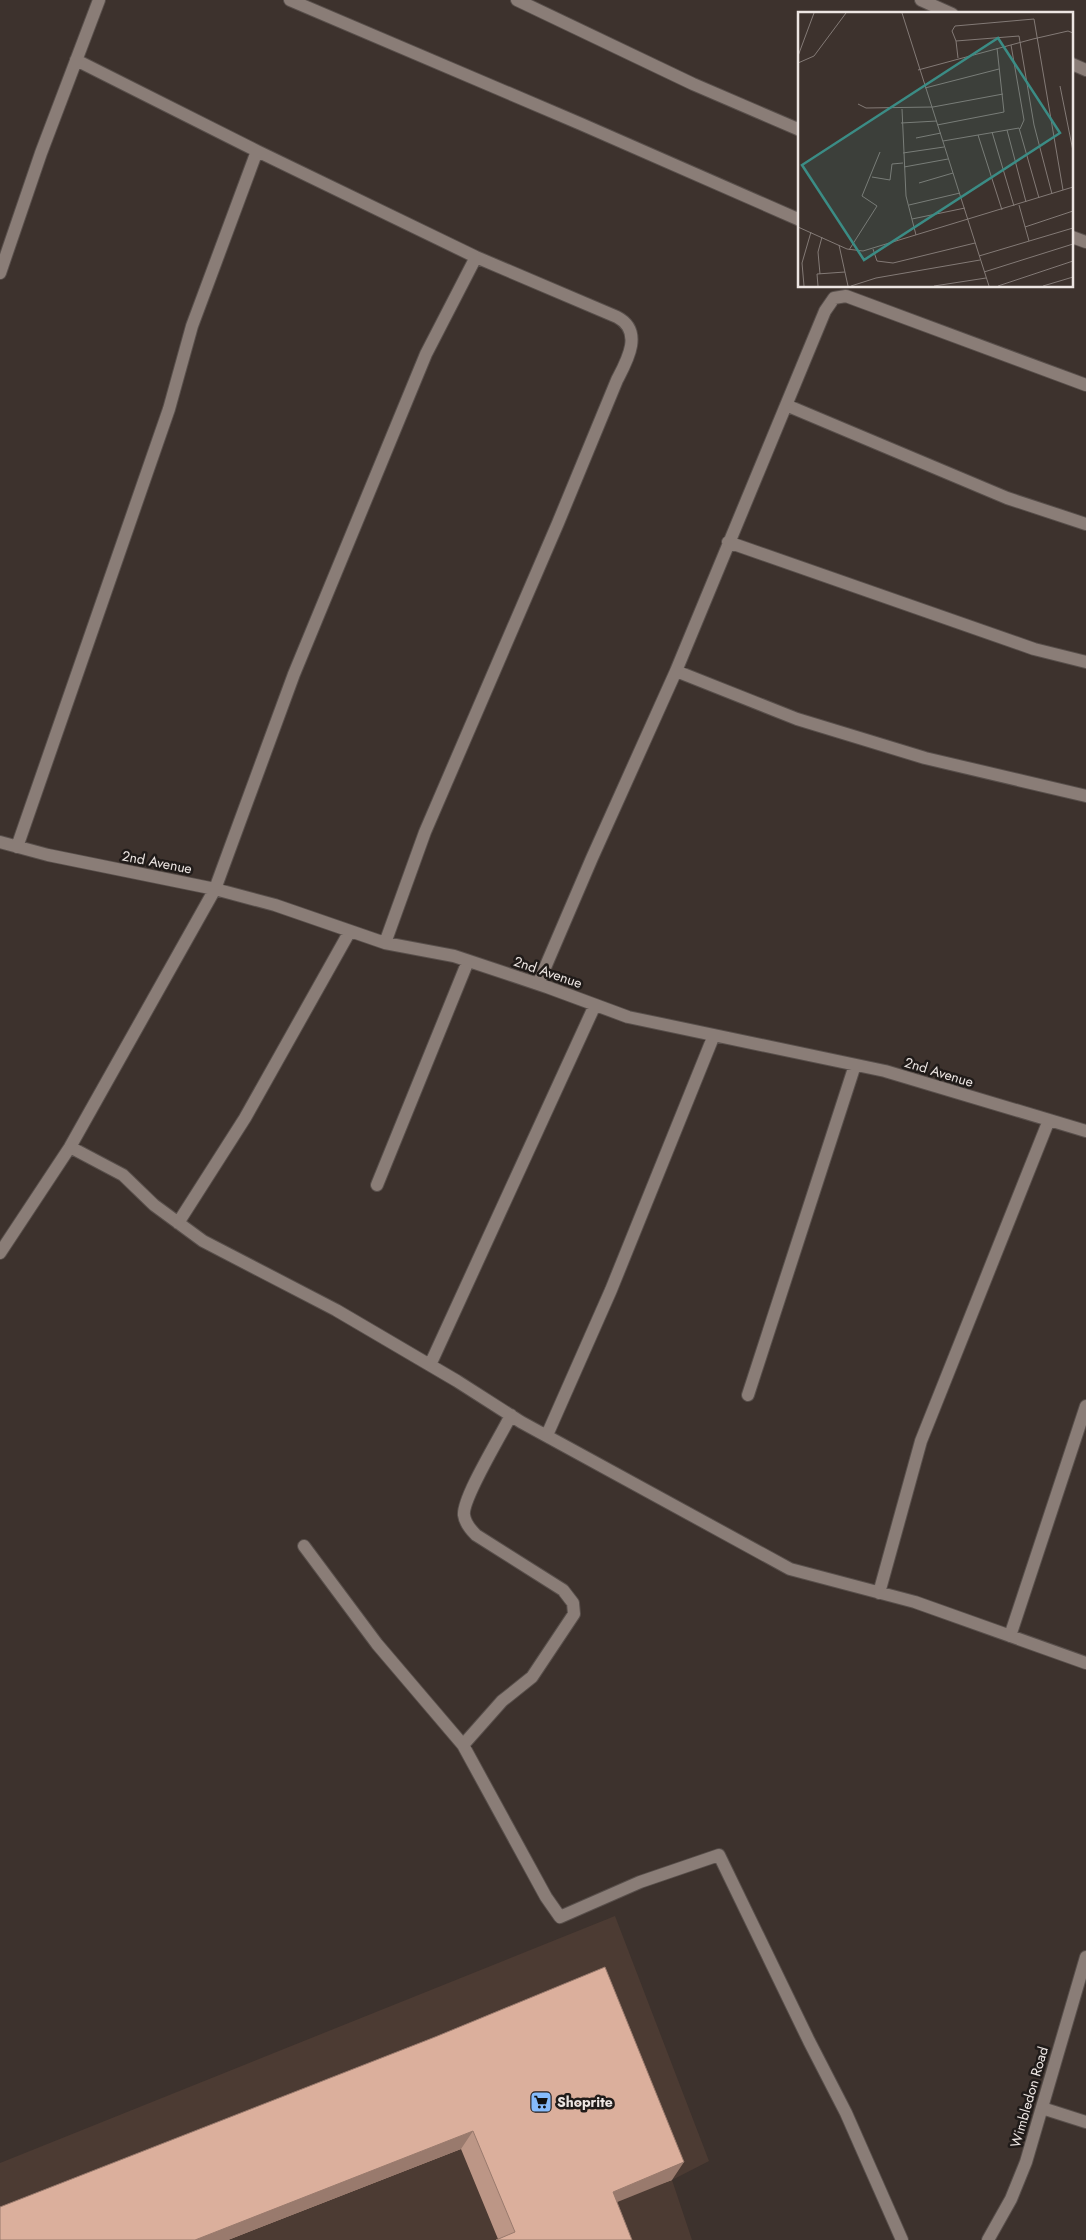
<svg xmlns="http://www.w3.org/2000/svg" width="1086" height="2240" viewBox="0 0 1086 2240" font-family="Jost,sans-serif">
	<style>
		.built { fill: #4c3b33 }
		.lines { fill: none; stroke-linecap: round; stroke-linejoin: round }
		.minor-casing { stroke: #584f4b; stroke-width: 14 }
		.minor { stroke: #8a7d77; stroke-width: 12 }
		.wall { fill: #bc9686 }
		.shaded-wall { fill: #997a6d }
		.building { fill: #dbaf9c; stroke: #997a6d }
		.labels { text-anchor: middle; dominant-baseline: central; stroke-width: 5; stroke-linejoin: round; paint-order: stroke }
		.street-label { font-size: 14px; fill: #ede6e3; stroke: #201b19 }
		.poi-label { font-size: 14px; font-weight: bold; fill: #ede6e3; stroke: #201b19; text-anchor: start }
		.inset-road { fill: none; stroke: #837a76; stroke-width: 1 }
		.view { fill: #3b8c85; fill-opacity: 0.15; stroke: #3b8c85; stroke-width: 2.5 }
		.inset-edge { fill: none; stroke: #ede6e3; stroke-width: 2.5 }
	</style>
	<rect width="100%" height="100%" fill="#3d322d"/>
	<path class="built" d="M 615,1916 L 709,2161 L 672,2180 L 692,2240 L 0,2240 L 0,2163 Z"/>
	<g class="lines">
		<g class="minor-casing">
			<path id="minor" d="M 290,0 L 581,124 L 800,220
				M 517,0 L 693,84 L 800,130
				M 921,0 L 952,14
				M 76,60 L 257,151 L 476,257 L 617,317 C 644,331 627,361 617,380 L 558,523 L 425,832 L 385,943
				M 1072,64 L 1086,70
				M 1072,237 L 1086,242
				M 0,273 L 41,153 L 99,0
				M 786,405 L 1007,498 L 1086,524
				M 728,542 L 1034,649 L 1086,662
				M 676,671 L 797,719 L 925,758 L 1086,796
				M 0,842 L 48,855 L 215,889 L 275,905 L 385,943 L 454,956 L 547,987 L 628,1017 L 885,1071 L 1086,1131
				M 17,847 L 169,409 L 192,326 L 257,151
				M 538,984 L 592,858 L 676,671 L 825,311 L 834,298 L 846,296 L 1086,385
				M 70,1147 L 123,1175 L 154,1205 L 203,1241 L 336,1310 L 457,1381 L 521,1422 L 790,1569 L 915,1602 L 1086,1663
				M 377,1185 L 468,961
				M 178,1223 L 245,1118 L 350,931
				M 0,1253 L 70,1147 L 215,889 L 294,674 L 426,354 L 476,257
				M 430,1365 L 595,1005
				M 748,1395 L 855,1065
				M 547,1435 L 611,1290 L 714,1035
				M 304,1546 L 377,1644 L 463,1745 L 546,1897 L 560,1917 L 640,1882 L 719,1855 L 809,2041 L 846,2113 L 902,2240
				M 879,1593 L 921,1441 L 1049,1120
				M 1010,1636 L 1086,1406
				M 463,1745 L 502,1701 L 532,1677 L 574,1614 L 573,1603 L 563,1590 L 476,1535 C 470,1529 465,1523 464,1515 C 462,1498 502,1434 511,1415
				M 1042,2108 L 1086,2122
				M 988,2240 L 1011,2199 L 1026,2162 L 1086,1957"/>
		</g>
		<use href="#minor" class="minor"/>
	</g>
	<path class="wall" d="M 435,2037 L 672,2180 L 498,2239 L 461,2149 L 228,2240 L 0,2240 Z"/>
	<path class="shaded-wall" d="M 473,2131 L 461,2149 L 228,2240 L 195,2240 Z
		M 684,2162 L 672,2180 L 600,2209 L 613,2192 Z"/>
	<path class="building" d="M 605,1967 L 684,2162 L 613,2192 L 632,2240 L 496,2240 L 515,2232 L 473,2131 L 195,2240 L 0,2240 L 0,2207 L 435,2037 Z"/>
	<defs>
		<g id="supermarket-square" transform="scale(1.125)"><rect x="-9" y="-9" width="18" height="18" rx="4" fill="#86bbfb" stroke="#201b19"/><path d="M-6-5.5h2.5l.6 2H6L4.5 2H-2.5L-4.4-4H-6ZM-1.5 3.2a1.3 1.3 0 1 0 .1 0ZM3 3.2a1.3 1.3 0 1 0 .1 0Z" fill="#111"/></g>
	</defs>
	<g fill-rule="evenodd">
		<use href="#supermarket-square" x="541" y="2102"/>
	</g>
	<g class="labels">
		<g class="street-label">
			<text transform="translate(157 862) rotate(11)">2nd Avenue</text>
			<text transform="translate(548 972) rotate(19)">2nd Avenue</text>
			<text transform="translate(939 1072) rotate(17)">2nd Avenue</text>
			<text transform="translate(1029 2097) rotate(-74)">Wimbledon Road</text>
		</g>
		<g class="poi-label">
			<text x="557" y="2102">Shoprite</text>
		</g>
	</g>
	<g transform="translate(798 12)">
		<rect width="275" height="275" fill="#3d322d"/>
		<path class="inset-road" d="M 104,1 L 191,274M 158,29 L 154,19 L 157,14 L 236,7 L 265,178M 213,33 L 226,108 L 222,117M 0,44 L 16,1M 160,46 L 158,29 L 221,24 L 236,113 L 254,182M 0,51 L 16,44 L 48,1M 120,58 L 235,27 L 270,19 L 275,21M 262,74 L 275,139M 127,76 L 201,57M 60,92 L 68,96 L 135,95 L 205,82M 104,97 L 108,184 L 118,223M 103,111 L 139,109M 139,113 L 206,100 L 199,36M 209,118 L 228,190M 194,120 L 216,194M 180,123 L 204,198M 118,126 L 143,121M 145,129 L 221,116 L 241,186M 105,141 L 146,135M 106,155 L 150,147M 74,165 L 92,168 L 94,152 L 105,151M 121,171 L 155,161M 111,193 L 162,181M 221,193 L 231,229M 114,207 L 167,196M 0,215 L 49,237 L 65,239 L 275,175M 227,215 L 275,199M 41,233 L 50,274M 75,237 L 79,249 L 95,251 L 177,231M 51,238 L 79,194 L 64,184 L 82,140M 181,244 L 275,216M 186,260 L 275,232M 22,262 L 20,240 L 24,225M 6,274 L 4,251 L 13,220M 20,274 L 19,262 L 47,260M 53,274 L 78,266 L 182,248M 136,274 L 188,266M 200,274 L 275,249M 245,274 L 275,265"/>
		<path class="view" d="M 200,26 L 262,121 L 66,248 L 4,153 Z"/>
		<rect width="275" height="275" class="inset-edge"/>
	</g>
</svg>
